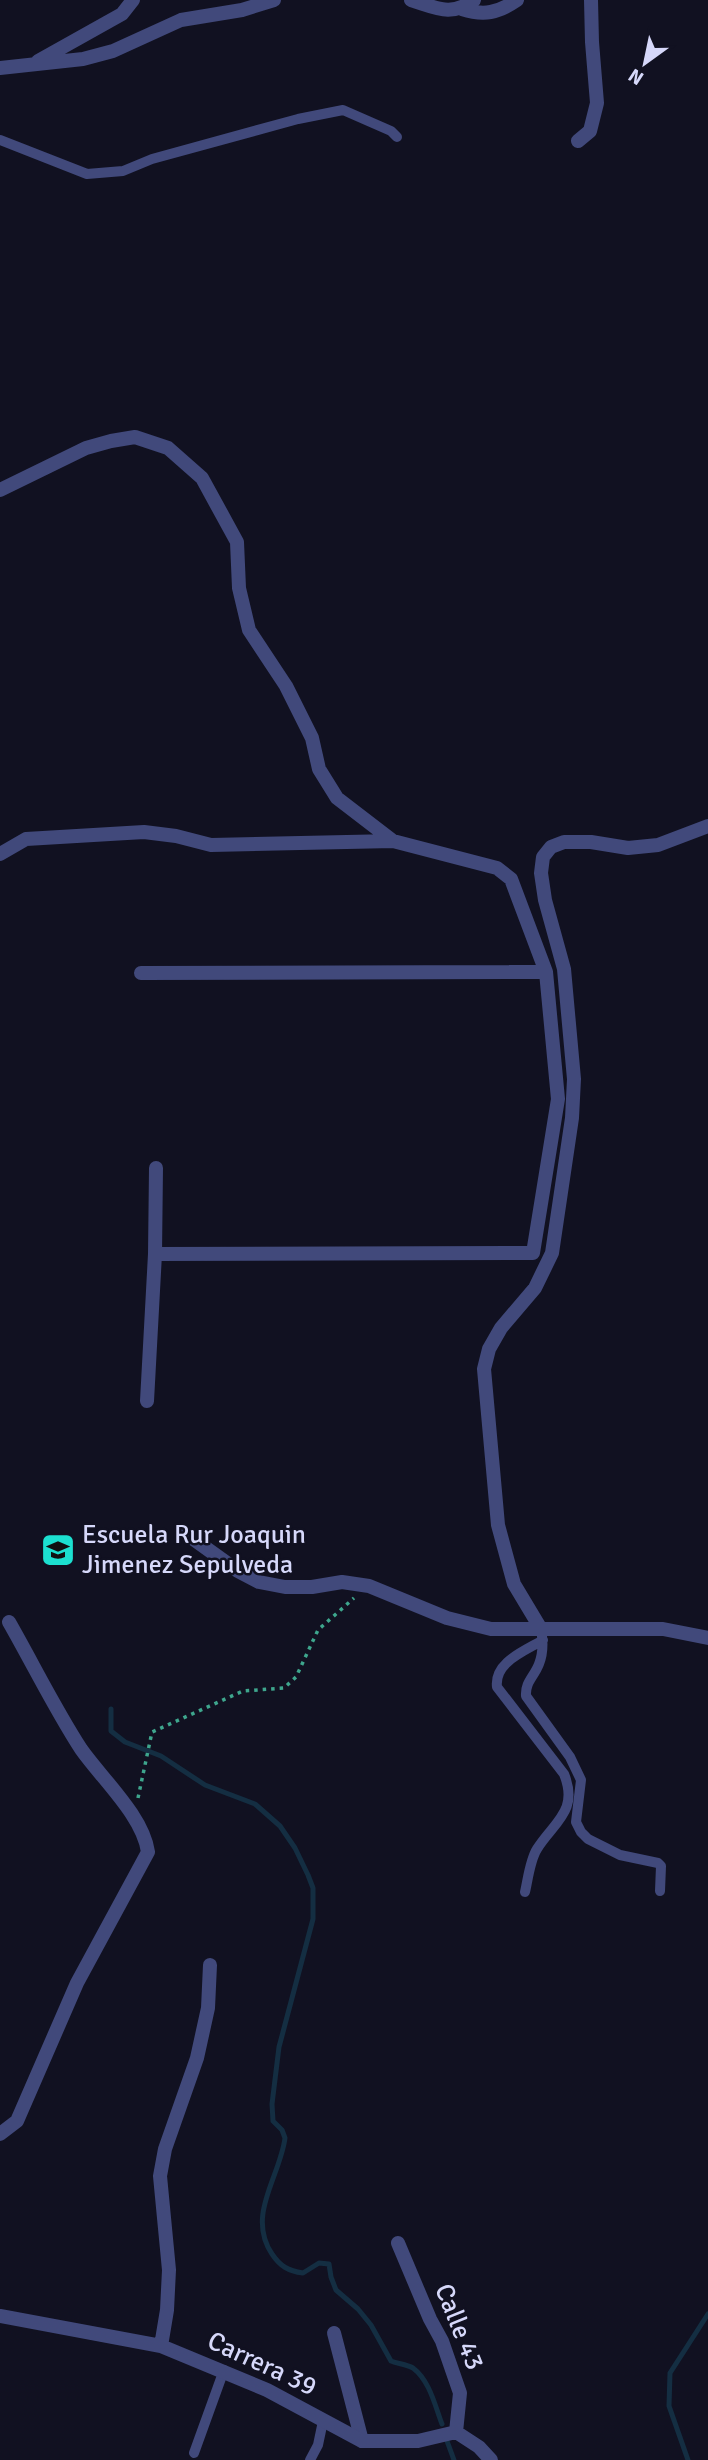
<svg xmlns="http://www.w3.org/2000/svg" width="708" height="2460" viewBox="0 0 708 2460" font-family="Signika,sans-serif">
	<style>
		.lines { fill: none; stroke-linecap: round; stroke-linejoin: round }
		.stream { stroke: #142e42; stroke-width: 5 }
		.path { stroke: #3ea68d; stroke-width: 3.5; stroke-dasharray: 3.5 5; stroke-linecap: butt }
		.service { stroke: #41497b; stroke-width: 10 }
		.pedestrian { stroke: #41497b; stroke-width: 14 }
		.minor { stroke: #41497b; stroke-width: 14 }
		.labels { text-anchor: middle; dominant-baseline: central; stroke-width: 5; stroke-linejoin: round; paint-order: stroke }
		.poi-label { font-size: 26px; fill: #d6d8fa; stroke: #111121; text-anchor: start }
		.street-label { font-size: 26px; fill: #d6d8fa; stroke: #111121 }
	</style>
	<rect width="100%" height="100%" fill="#111121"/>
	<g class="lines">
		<path class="stream" d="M 111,1709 L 111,1731 L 125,1742 L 161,1756 L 205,1785 L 255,1804 L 280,1826 L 295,1848 L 308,1875 L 313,1888 L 313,1919 L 279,2047 L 272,2104 L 273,2121 L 282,2130 L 285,2138 C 280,2177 246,2215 272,2254 C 280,2266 288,2271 303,2273 L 319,2263 L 329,2264 L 331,2277 L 336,2290 L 358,2309 L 371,2325 L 391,2361 C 398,2364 406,2364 413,2368 C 430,2381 435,2406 442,2424
			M 447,2441 L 454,2460
			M 688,2460 L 669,2406 L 670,2373 L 708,2314"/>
		<path class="path" d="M 138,1798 L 152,1732 L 243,1691 L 284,1688 L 296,1677 L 318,1630 L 354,1598"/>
		<path class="service" d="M 0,140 L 87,174 L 123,171 L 152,159 L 298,119 L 343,110 L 391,131 L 397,137
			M 541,1629 C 543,1640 543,1654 539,1664 C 534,1677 525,1682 526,1696 L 570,1757 L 581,1780 L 576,1822 L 581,1832 L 588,1839 L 620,1855 L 658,1863 L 661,1866 L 660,1891
			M 525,1892 C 528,1879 530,1860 537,1849 C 554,1822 579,1811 564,1774 L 497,1687 C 494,1662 525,1651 543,1640
			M 194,2453 L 224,2370
			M 310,2460 L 318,2445 L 323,2421"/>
		<path class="pedestrian" d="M 334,2333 L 362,2441"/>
		<path class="minor" d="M 411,0 C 437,8 451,17 474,0
			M 462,9 C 484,16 498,13 517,0
			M 38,61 L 122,14 L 133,0
			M 0,68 L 83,59 L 113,51 L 181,20 L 242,10 L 274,0
			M 578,141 L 590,131 L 597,103 L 592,42 L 591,0
			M 0,490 L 86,448 L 111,441 L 135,437 L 168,448 L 202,478 L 237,542 L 239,588 L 249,630 L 286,686 L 312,738 L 319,769 L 337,798 L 393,841 L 497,868 L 511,879 L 546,972 L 558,1099 L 533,1253 L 155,1254
			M 0,854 L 26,839 L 144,832 L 176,836 L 211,845 L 393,841
			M 141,973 L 546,972
			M 147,1401 L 155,1254 L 156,1168
			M 185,1533 L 238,1571 L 259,1582 L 285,1587 L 312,1587 L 342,1582 L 369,1586 L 447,1618 L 491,1629 L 663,1629 L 708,1638
			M 541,1629 L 514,1584 L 498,1525 L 484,1369 L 489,1349 L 501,1328 L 535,1288 L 552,1253 L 572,1118 L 574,1079 L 564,969 L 545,900 L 541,873 L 543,857 L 551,847 L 564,842 L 591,842 L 628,848 L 658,845 L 708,826
			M 0,2134 L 17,2121 L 77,1983 L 148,1852 C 143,1816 102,1779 81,1749 C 55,1709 33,1664 9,1622
			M 398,2243 L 430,2319 L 442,2341 L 460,2393 L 456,2432
			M 0,2316 L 161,2346 L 267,2390 L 362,2441 L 418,2441 L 456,2432 L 479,2447 L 491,2460
			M 161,2346 L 167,2310 L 169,2270 L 160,2176 L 165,2149 L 197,2058 L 208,2008 L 210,1965"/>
	</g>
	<defs>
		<g id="school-square" transform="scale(1.75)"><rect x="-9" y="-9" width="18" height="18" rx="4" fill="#1ce0d0" stroke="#111121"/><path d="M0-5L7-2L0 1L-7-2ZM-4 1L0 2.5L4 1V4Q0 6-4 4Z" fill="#111"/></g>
	</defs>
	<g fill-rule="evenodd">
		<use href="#school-square" x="58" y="1550"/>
	</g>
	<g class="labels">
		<g class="poi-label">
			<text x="82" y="1535">Escuela Rur Joaquin<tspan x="82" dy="30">Jimenez Sepulveda</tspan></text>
		</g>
		<g class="street-label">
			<text transform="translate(459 2327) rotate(68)">Calle 43</text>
			<text transform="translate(262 2364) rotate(25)">Carrera 39</text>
		</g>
	</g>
	<g transform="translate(645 63) rotate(213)" stroke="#111121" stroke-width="5" paint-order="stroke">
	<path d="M0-5L12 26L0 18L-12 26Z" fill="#d6d8fa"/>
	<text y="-10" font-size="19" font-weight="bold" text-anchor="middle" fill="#d6d8fa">N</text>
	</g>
</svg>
